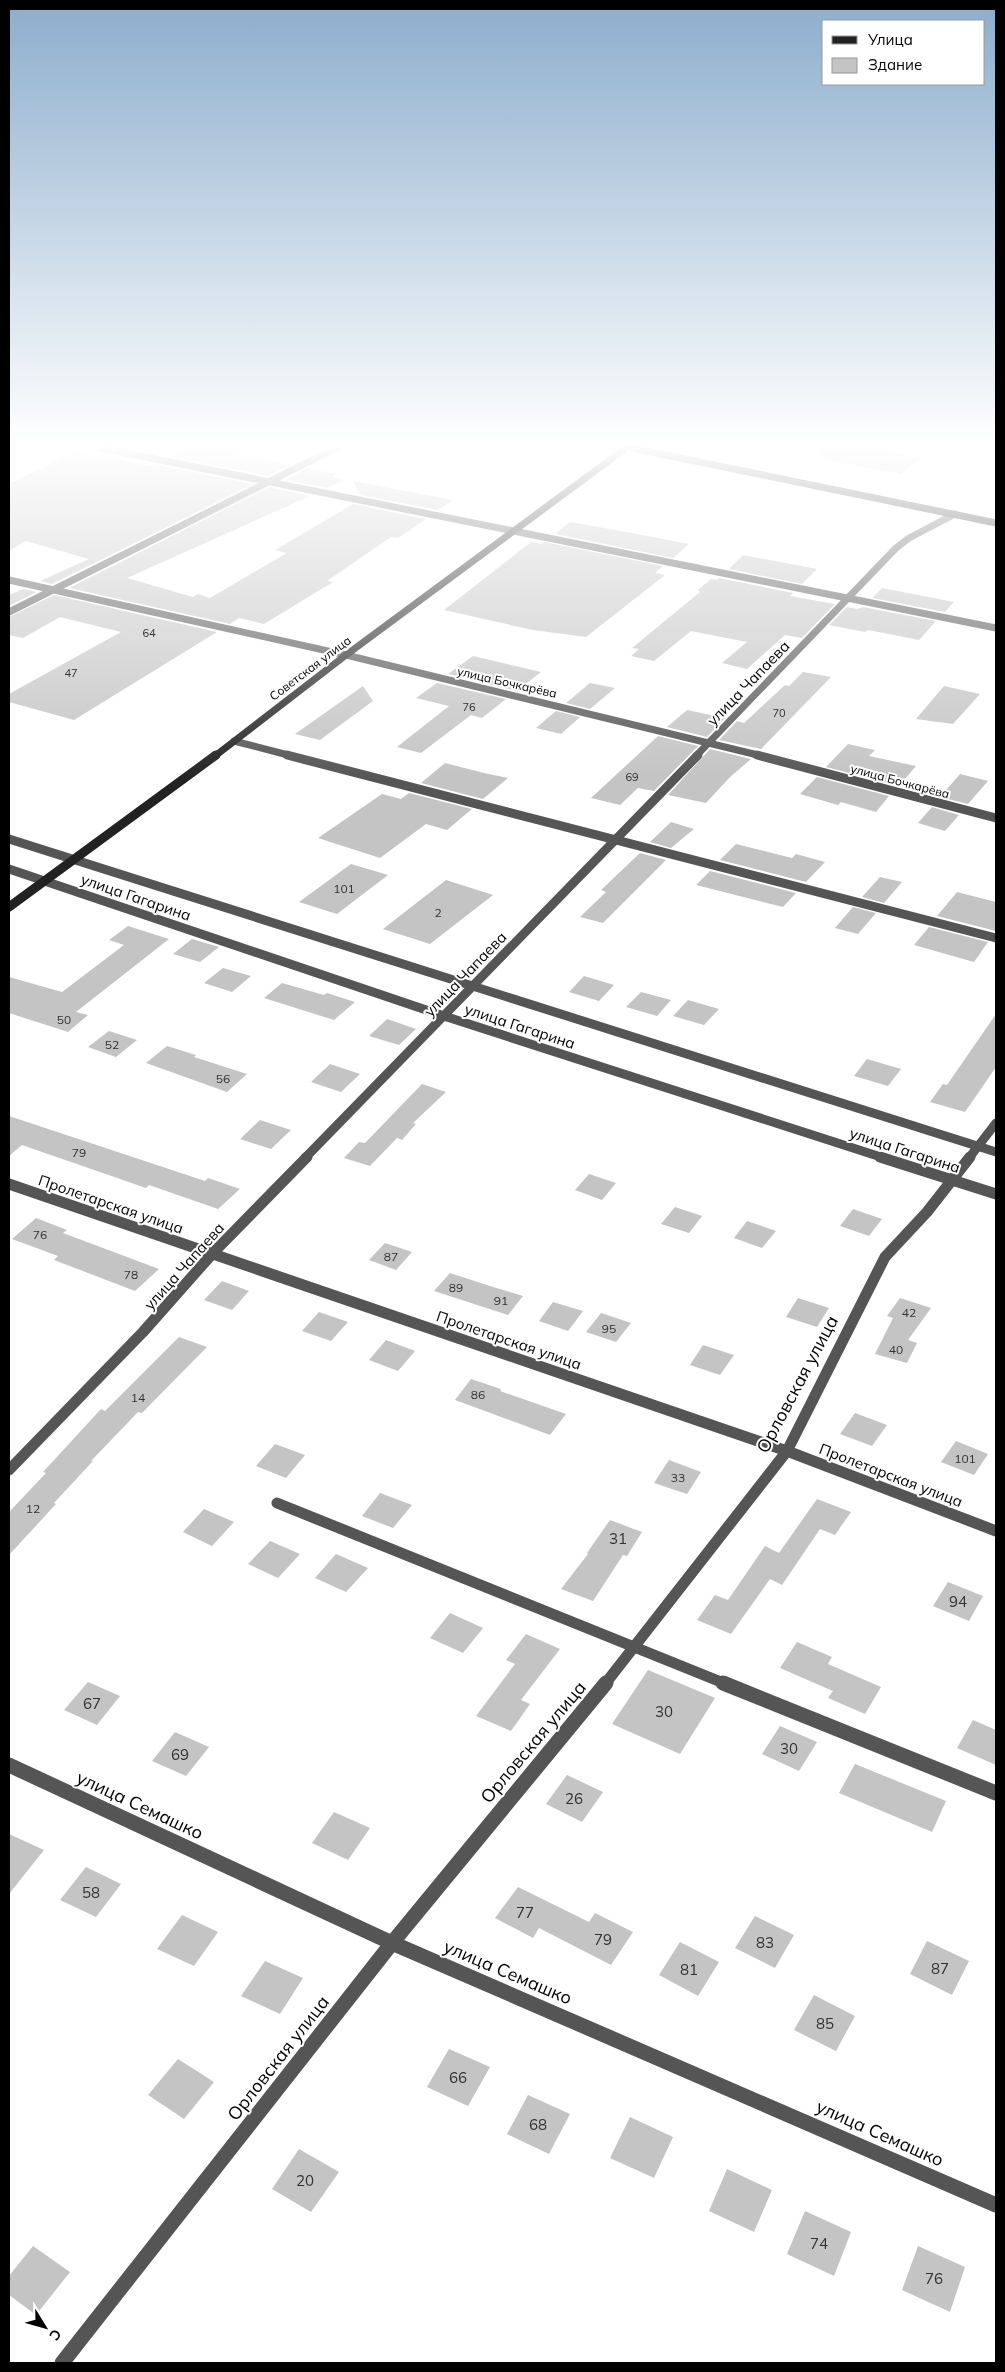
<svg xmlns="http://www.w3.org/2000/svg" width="1005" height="2372" viewBox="0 0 1005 2372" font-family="Mulish,sans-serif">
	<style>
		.building { fill: #c4c4c4 }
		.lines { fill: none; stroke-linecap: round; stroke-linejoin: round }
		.street-far3 { stroke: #555; stroke-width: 7 }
		.street-far2 { stroke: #555; stroke-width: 9 }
		.street-far1 { stroke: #555; stroke-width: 11 }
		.street { stroke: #555; stroke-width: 15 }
		.secondary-far1 { stroke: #222; stroke-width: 7 }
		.secondary { stroke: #222; stroke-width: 9 }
		.labels { text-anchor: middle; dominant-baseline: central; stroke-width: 4; stroke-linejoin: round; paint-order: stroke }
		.far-number-label { font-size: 11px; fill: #313131 }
		.far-street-label { font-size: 12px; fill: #000; stroke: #fff }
		.number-label { font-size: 12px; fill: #313131 }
		.street-label { font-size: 15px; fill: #000; stroke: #fff }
		.near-number-label { font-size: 15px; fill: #313131 }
		.near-street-label { font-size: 18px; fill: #000; stroke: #fff }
	</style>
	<rect width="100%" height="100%" fill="#fff"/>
	<path class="building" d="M 183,448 L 245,448 L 235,454 L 290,465 L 268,476 L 168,456 Z
		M 819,448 L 901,448 L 894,453 L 921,458 L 901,474 L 818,458 Z
		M 74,452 L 114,461 L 117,459 L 150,466 L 154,464 L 253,484 L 52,584 L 40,581 L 89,559 L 26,541 L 9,551 L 9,484 Z
		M 307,468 L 336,474 L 332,477 L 345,480 L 327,488 L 285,480 Z
		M 353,481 L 453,500 L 438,510 L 360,495 Z
		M 269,487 L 310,496 L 127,578 L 193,597 L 198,594 L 210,598 L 287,553 L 275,550 L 353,504 L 426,519 L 398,538 L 391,537 L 327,581 L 333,582 L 264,624 L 239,618 L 230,624 L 69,588 Z
		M 570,522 L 632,533 L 689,544 L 673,558 L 555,534 Z
		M 531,542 L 542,544 L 544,542 L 663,566 L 655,573 L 665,575 L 586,637 L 533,630 L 444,610 Z
		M 743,555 L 817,569 L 802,584 L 729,569 Z
		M 719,578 L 793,593 L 790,596 L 835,604 L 802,638 L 785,635 L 747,669 L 722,663 L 747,642 L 691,631 L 654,661 L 631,656 L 639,649 L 632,648 L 700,592 L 698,590 L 711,579 L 717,580 Z
		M 882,588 L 954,602 L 945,612 L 872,598 Z
		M 23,589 L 37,592 L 9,606 L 9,595 Z
		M 54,595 L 217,632 L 74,720 L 9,702 L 9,694 L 121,632 L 60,617 L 23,638 L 9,635 L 9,617 Z
		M 847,607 L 857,609 L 863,607 L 936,621 L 919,640 L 868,630 L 865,632 L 829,625 Z
		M 473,656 L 541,672 L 517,691 L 448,674 Z
		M 803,672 L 831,677 L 761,749 L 719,740 L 737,721 L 744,723 L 785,685 L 789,686 Z
		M 437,683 L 506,699 L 482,718 L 471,715 L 421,753 L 397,747 L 449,706 L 416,698 Z
		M 590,683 L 615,688 L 590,709 L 566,703 Z
		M 363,686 L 373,701 L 320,740 L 295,734 Z
		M 944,686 L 980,694 L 953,724 L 916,719 Z
		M 687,710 L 725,718 L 707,737 L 667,727 Z
		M 556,711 L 580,717 L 561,734 L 536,728 Z
		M 658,736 L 698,746 L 654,791 L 638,788 L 620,805 L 591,798 Z
		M 848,744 L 875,750 L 869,756 L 916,766 L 899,786 L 826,767 Z
		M 710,749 L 751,759 L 730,777 L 706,803 L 668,795 Z
		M 445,763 L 484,773 L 508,778 L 483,799 L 421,783 Z
		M 960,774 L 988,781 L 968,804 L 940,797 Z
		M 817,777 L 889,796 L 876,812 L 841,802 L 838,805 L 800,794 Z
		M 409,793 L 472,809 L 447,830 L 426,824 L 380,858 L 318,838 L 382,794 L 401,799 Z
		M 932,807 L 959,815 L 945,831 L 918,823 Z
		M 671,822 L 694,829 L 671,848 L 650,842 Z
		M 736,844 L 792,858 L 796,854 L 825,862 L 806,882 L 720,860 Z
		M 640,853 L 666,860 L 603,923 L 580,917 L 606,892 L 601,890 Z
		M 351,864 L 388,875 L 337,914 L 299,902 Z
		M 710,871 L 796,893 L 783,907 L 696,885 Z
		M 880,877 L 902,882 L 884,903 L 862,897 Z
		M 446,880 L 493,895 L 430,944 L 383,929 Z
		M 957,892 L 996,902 L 996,931 L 937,916 Z
		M 853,907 L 876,913 L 858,934 L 835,928 Z
		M 128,926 L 169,939 L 76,1012 L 88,1015 L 68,1032 L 9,1013 L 9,977 L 62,992 L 124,945 L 109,940 Z
		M 929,927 L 988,942 L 974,962 L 914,945 Z
		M 192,939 L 219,947 L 200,962 L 173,954 Z
		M 223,968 L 251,976 L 232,992 L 204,983 Z
		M 584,976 L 614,985 L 599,1001 L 569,992 Z
		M 282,983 L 324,995 L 327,993 L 355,1002 L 334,1020 L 264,998 Z
		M 641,992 L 671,1000 L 657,1016 L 626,1007 Z
		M 688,1000 L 719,1009 L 704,1025 L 673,1016 Z
		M 996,1014 L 996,1067 L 965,1112 L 930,1102 L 943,1084 L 947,1085 Z
		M 387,1019 L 416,1029 L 399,1045 L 369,1036 Z
		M 109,1031 L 137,1040 L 116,1057 L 88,1047 Z
		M 167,1046 L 196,1055 L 194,1057 L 247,1074 L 227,1092 L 146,1063 Z
		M 867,1059 L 901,1069 L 888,1086 L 854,1076 Z
		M 330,1064 L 360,1074 L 341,1092 L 311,1082 Z
		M 422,1084 L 446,1092 L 413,1123 L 416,1124 L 402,1140 L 397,1138 L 370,1166 L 344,1158 L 359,1142 L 365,1143 Z
		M 9,1116 L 205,1181 L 208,1178 L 240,1189 L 218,1209 L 149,1185 L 146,1188 L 22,1145 L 9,1156 Z
		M 260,1120 L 291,1130 L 271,1149 L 240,1139 Z
		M 589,1174 L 616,1183 L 602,1200 L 575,1190 Z
		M 675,1207 L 702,1216 L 689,1233 L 661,1224 Z
		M 853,1209 L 882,1219 L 869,1236 L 840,1226 Z
		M 36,1218 L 67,1230 L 63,1233 L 159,1269 L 135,1291 L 54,1260 L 58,1256 L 12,1239 Z
		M 747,1221 L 776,1231 L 762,1248 L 734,1238 Z
		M 385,1243 L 412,1252 L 396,1270 L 369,1260 Z
		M 450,1273 L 493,1287 L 523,1296 L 508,1315 L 434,1291 Z
		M 222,1281 L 249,1291 L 232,1310 L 204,1300 Z
		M 798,1298 L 829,1308 L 817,1327 L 786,1317 Z
		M 900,1298 L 931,1308 L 908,1340 L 917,1343 L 907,1363 L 875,1354 L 893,1318 L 887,1316 Z
		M 553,1302 L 583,1311 L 568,1331 L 539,1321 Z
		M 319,1312 L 348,1322 L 331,1341 L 302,1331 Z
		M 601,1313 L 631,1323 L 616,1342 L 586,1332 Z
		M 179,1337 L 207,1347 L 142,1413 L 138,1412 L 91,1461 L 93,1461 L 54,1503 L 56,1504 L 9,1555 L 9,1512 L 46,1473 L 43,1472 L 101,1409 L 105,1411 Z
		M 386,1340 L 415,1351 L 398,1371 L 369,1360 Z
		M 703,1345 L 734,1355 L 720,1375 L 690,1365 Z
		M 471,1379 L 501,1389 L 500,1391 L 566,1414 L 550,1435 L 455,1400 Z
		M 855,1413 L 887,1425 L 872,1446 L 840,1434 Z
		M 956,1441 L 988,1454 L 974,1475 L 941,1462 Z
		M 275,1444 L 305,1455 L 286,1478 L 256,1466 Z
		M 669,1460 L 701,1472 L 687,1494 L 654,1483 Z
		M 380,1493 L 412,1505 L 393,1528 L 362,1516 Z
		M 817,1499 L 851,1512 L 835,1535 L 820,1529 L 782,1585 L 770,1579 L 731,1634 L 697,1620 L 715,1595 L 728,1600 L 765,1546 L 779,1553 Z
		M 204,1509 L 234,1522 L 212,1546 L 183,1532 Z
		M 610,1520 L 642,1532 L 627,1556 L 623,1555 L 593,1601 L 561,1589 L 588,1554 L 587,1553 Z
		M 270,1541 L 300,1554 L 278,1578 L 248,1564 Z
		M 336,1554 L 368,1568 L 346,1592 L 315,1578 Z
		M 948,1582 L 983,1596 L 969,1621 L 933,1606 Z
		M 450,1613 L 483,1628 L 463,1653 L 430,1638 Z
		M 526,1634 L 560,1649 L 521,1700 L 530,1704 L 511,1731 L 476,1716 L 515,1664 L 506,1660 Z
		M 797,1642 L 832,1657 L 828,1664 L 881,1687 L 865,1714 L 828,1698 L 833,1691 L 780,1668 Z
		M 648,1670 L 715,1698 L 680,1754 L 612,1724 Z
		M 88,1682 L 120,1696 L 97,1725 L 64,1710 Z
		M 973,1720 L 996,1730 L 996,1765 L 957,1748 Z
		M 780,1726 L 817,1742 L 799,1771 L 762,1754 Z
		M 175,1732 L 209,1747 L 186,1776 L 152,1761 Z
		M 855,1764 L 946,1801 L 932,1832 L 839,1793 Z
		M 567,1775 L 603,1792 L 582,1822 L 546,1804 Z
		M 334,1812 L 370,1828 L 348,1860 L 312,1843 Z
		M 9,1834 L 44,1850 L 9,1894 Z
		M 86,1867 L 121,1884 L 96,1917 L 60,1900 Z
		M 518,1887 L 589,1922 L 595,1913 L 633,1932 L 611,1965 L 539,1928 L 533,1938 L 495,1918 Z
		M 182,1915 L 218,1932 L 194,1966 L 157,1949 Z
		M 755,1916 L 794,1935 L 775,1968 L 735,1948 Z
		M 927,1941 L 969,1961 L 952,1995 L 910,1974 Z
		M 680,1942 L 719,1962 L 698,1996 L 659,1975 Z
		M 265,1961 L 303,1978 L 280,2014 L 241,1996 Z
		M 814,1995 L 855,2016 L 836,2051 L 794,2030 Z
		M 449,2049 L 490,2067 L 468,2106 L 427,2087 Z
		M 178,2059 L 214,2082 L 184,2119 L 148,2095 Z
		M 528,2095 L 570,2114 L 549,2154 L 507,2134 Z
		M 630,2117 L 673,2137 L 654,2178 L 610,2158 Z
		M 299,2149 L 339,2172 L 311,2212 L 272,2189 Z
		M 727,2169 L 772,2190 L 754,2232 L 709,2211 Z
		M 805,2211 L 851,2232 L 834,2276 L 787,2254 Z
		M 33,2246 L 70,2272 L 36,2315 L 9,2295 L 9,2276 Z
		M 918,2246 L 965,2267 L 950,2312 L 902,2290 Z"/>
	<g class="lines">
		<path class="street-far3" d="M 101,448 L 996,628
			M 9,580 L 346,655 L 762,756
			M 9,612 L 336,448
			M 234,741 L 292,756
			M 696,756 L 896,548 L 909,538 L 955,514"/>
		<path class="street-far2" d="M 287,755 L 996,938
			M 757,755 L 996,818
			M 9,839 L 996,1152
			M 9,869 L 444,1016 L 884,1158
			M 305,1158 L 698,755
			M 969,1158 L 996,1123"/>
		<path class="street-far1" d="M 880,1157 L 996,1194
			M 9,1184 L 787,1451 L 996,1531
			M 9,1470 L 143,1332 L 212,1254 L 307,1157
			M 277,1503 L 726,1684
			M 605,1684 L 787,1451 L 885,1257 L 927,1212 L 970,1157"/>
		<path class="street" d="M 723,1683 L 996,1793
			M 9,1765 L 392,1943 L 996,2205
			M 62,2363 L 392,1943 L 606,1683"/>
		<path class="secondary-far1" d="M 632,448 L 996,523
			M 215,756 L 346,655 L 626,448"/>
		<path class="secondary" d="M 9,907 L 216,755"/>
	</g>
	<linearGradient id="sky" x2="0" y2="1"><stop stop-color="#8cadcc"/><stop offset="0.57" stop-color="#fff"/><stop offset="1" stop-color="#fff" stop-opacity="0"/></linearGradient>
	<rect width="1005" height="780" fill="url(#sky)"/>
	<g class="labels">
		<g class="far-number-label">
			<text x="149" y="633">64</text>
			<text x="71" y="673">47</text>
			<text x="469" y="707">76</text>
			<text x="779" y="713">70</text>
			<text x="632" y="777">69</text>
		</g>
		<g class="far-street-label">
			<text transform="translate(310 668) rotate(-37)">Советская улица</text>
			<text transform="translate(507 682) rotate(13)">улица Бочкарёва</text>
			<text transform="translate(900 781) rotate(15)">улица Бочкарёва</text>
		</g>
		<g class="number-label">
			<text x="344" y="888">101</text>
			<text x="438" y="912">2</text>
			<text x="64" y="1019">50</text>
			<text x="112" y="1044">52</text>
			<text x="223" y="1078">56</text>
			<text x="79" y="1152">79</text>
			<text x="40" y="1234">76</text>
			<text x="391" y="1256">87</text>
			<text x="131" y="1274">78</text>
			<text x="456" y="1287">89</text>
			<text x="501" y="1300">91</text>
			<text x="909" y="1312">42</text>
			<text x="609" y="1328">95</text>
			<text x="896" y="1349">40</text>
			<text x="478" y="1394">86</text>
			<text x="138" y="1397">14</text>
			<text x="965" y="1458">101</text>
			<text x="678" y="1477">33</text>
			<text x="33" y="1508">12</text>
		</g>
		<g class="street-label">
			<text transform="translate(748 683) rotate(-46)">улица Чапаева</text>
			<text transform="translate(136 897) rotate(19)">улица Гагарина</text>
			<text transform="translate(465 974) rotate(-46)">улица Чапаева</text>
			<text transform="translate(520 1026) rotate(18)">улица Гагарина</text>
			<text transform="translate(905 1150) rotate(18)">улица Гагарина</text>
			<text transform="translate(111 1204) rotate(19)">Пролетарская улица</text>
			<text transform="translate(184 1266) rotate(-48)">улица Чапаева</text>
			<text transform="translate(509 1340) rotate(19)">Пролетарская улица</text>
			<text transform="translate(891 1475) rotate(21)">Пролетарская улица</text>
		</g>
		<g class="near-number-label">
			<text x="618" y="1538">31</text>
			<text x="958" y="1601">94</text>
			<text x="92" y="1703">67</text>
			<text x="664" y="1711">30</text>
			<text x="789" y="1748">30</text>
			<text x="180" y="1754">69</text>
			<text x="574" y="1798">26</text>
			<text x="91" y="1892">58</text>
			<text x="525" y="1912">77</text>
			<text x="603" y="1939">79</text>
			<text x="765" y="1942">83</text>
			<text x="940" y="1968">87</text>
			<text x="689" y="1969">81</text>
			<text x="825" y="2023">85</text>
			<text x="458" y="2077">66</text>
			<text x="538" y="2124">68</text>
			<text x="305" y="2180">20</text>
			<text x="819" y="2243">74</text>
			<text x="934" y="2278">76</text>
		</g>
		<g class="near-street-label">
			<text transform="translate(797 1384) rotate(-62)">Орловская улица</text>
			<text transform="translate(533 1742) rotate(-50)">Орловская улица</text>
			<text transform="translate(140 1805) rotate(25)">улица Семашко</text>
			<text transform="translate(508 1972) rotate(23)">улица Семашко</text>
			<text transform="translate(278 2058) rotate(-52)">Орловская улица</text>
			<text transform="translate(880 2133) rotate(24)">улица Семашко</text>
		</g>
	</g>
	<rect width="1005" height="2372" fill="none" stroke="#000000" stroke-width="20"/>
	<rect x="822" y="20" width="162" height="65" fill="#ffffff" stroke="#999999"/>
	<rect x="832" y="36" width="25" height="8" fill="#222222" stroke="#999999"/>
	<text x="868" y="45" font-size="15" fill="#000000">Улица</text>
	<rect x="832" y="58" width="25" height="15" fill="#c4c4c4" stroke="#999999"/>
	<text x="868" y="70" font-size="15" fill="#000000">Здание</text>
	<g transform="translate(45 2327) rotate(127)" stroke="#ffffff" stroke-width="4" paint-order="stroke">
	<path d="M0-4L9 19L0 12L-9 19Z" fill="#000000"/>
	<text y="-8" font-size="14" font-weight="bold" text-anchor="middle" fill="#000000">С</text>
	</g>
</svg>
